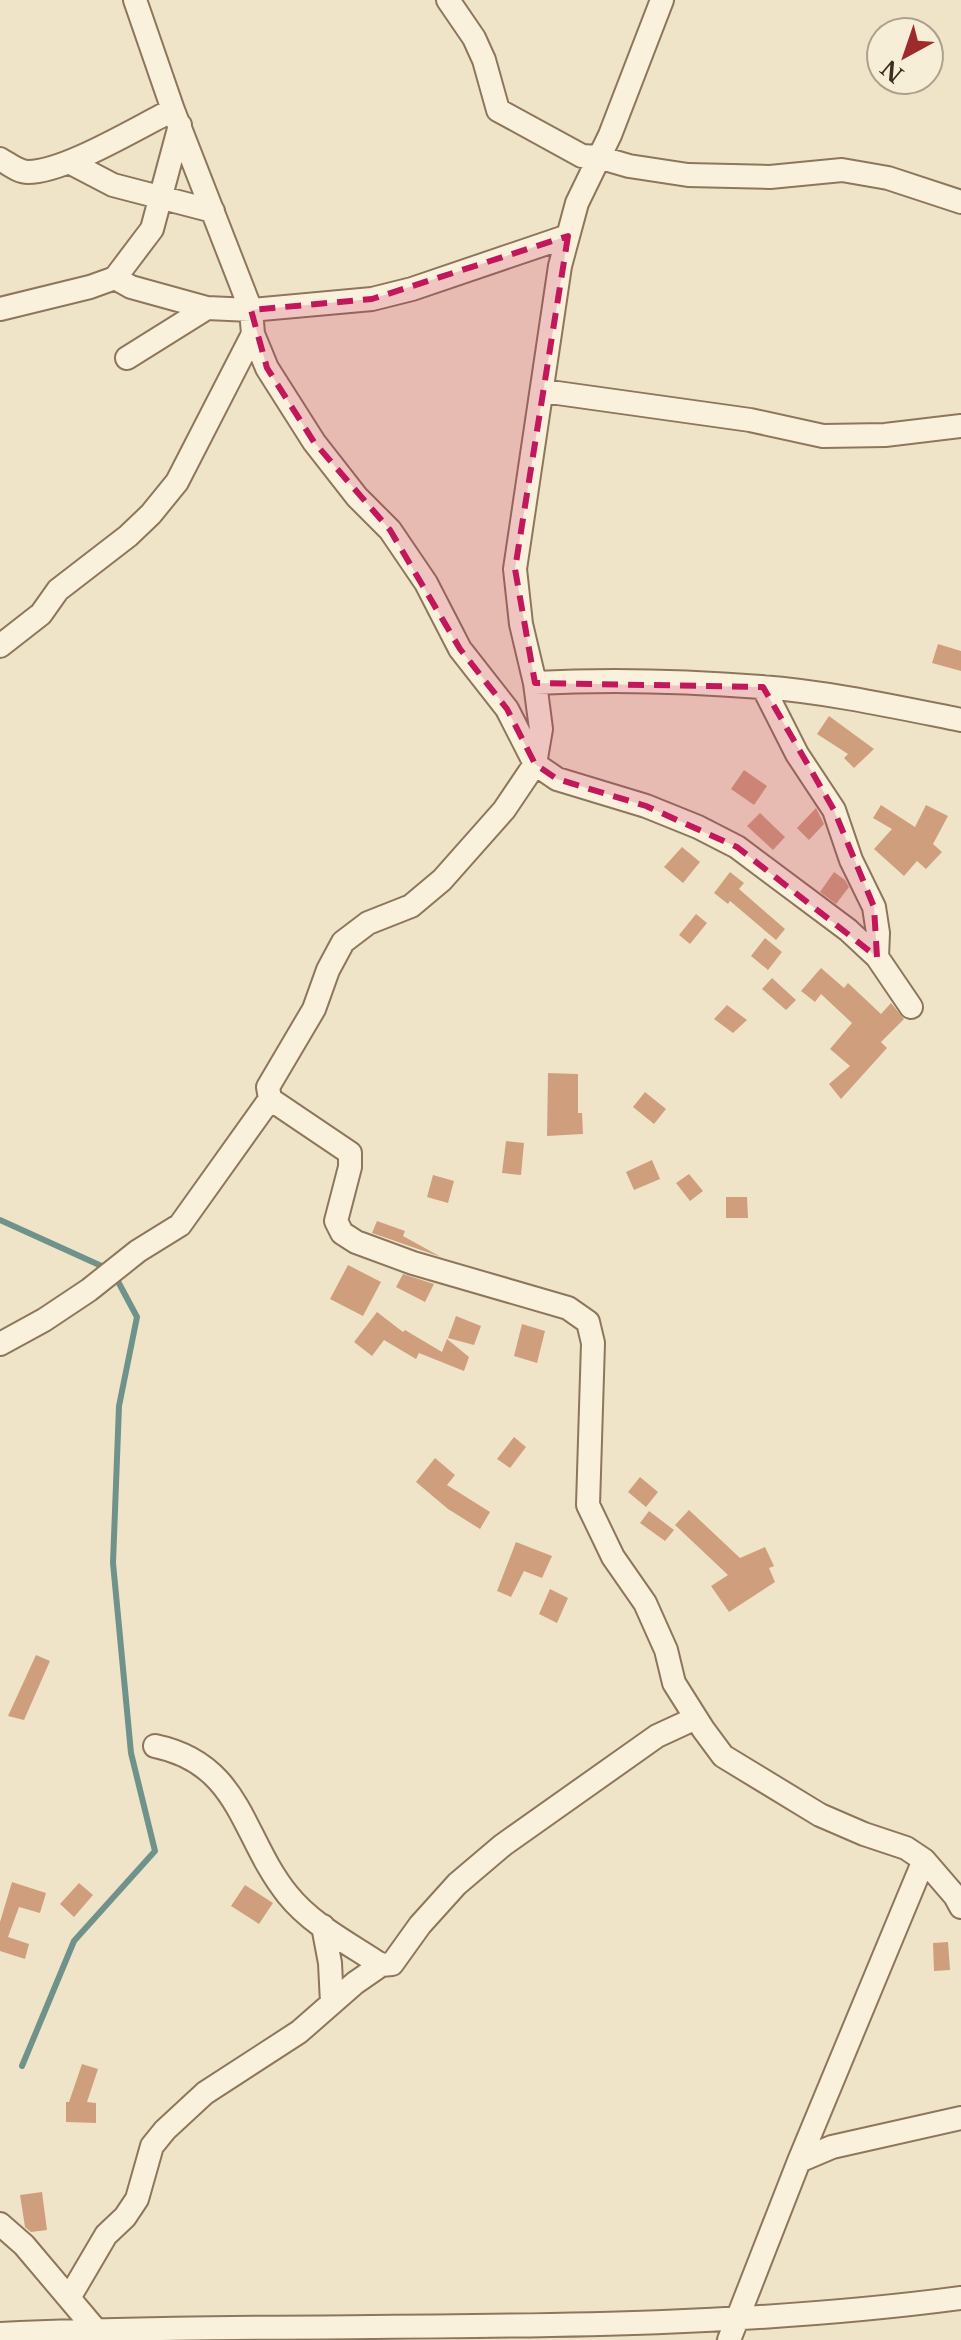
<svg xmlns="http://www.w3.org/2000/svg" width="961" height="2340" viewBox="0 0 961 2340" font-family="'Libre Baskerville',serif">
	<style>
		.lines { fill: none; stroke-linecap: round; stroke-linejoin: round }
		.stream { stroke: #6f938a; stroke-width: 6 }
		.building { fill: #cf9f7d }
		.minor-casing { stroke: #8d765c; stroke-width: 26 }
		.minor { stroke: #faf1dc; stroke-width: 22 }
		.marked { fill: #c2185b; fill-opacity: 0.2; stroke: #c2185b; stroke-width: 6; stroke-dasharray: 16 10; stroke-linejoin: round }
	</style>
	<rect width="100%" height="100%" fill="#f0e4c8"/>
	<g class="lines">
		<path class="stream" d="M 0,1220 L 106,1268
			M 22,2066 L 74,1941 L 155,1851 L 131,1753 L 113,1563 L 119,1406 L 137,1317 L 114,1274"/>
	</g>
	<path class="building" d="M 938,644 L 961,651 L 961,671 L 932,663 Z
		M 829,716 L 874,749 L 854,768 L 844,758 L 848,754 L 817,734 Z
		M 744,770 L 767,786 L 754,805 L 731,789 Z
		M 881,805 L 915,827 L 926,805 L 948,816 L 933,844 L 942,852 L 926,869 L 917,861 L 904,876 L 874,849 L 892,829 L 873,818 Z
		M 816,808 L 824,824 L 809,840 L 797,828 Z
		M 760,813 L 785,837 L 773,850 L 747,826 Z
		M 682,847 L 700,862 L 683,883 L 664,867 Z
		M 730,872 L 744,883 L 739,889 L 785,929 L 776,940 L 730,901 L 728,904 L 714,893 Z
		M 834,872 L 845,880 L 849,887 L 836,904 L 820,892 Z
		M 696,914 L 707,923 L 690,944 L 679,935 Z
		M 765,938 L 782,952 L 768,970 L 751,956 Z
		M 821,968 L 844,988 L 848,983 L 881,1014 L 891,1003 L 904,1019 L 881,1042 L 887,1048 L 841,1099 L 829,1084 L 850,1066 L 830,1049 L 852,1023 L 821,994 L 815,1002 L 801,991 Z
		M 772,978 L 796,1000 L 786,1010 L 762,989 Z
		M 727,1005 L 747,1020 L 733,1033 L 714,1019 Z
		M 548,1073 L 578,1074 L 578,1113 L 582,1113 L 583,1134 L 547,1136 Z
		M 645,1092 L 666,1109 L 654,1124 L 633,1107 Z
		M 506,1141 L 524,1143 L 521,1175 L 502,1173 Z
		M 652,1160 L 660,1179 L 634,1190 L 626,1172 Z
		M 689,1174 L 703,1191 L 690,1201 L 676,1183 Z
		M 433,1175 L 454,1181 L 448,1203 L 427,1197 Z
		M 726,1197 L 747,1197 L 748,1218 L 726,1218 Z
		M 377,1221 L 405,1231 L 403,1236 L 441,1257 L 372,1233 Z
		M 348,1265 L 381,1282 L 363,1316 L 330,1299 Z
		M 403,1274 L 434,1284 L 425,1302 L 396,1287 Z
		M 377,1312 L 403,1332 L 405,1330 L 442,1352 L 447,1339 L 469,1357 L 464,1371 L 419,1353 L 416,1359 L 384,1340 L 372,1356 L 354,1342 Z
		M 456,1316 L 481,1326 L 474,1345 L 448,1338 Z
		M 522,1324 L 545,1331 L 537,1363 L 514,1356 Z
		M 514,1437 L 526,1447 L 510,1468 L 497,1459 Z
		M 435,1458 L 455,1475 L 447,1485 L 490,1512 L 480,1529 L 448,1509 L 416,1482 Z
		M 640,1477 L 658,1492 L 646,1507 L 628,1492 Z
		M 689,1510 L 740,1558 L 765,1547 L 774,1566 L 769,1568 L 775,1582 L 729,1612 L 711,1586 L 728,1575 L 675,1525 Z
		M 649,1511 L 674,1530 L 665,1541 L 640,1523 Z
		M 516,1542 L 552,1556 L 542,1578 L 524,1571 L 511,1597 L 497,1591 Z
		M 550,1589 L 568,1598 L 557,1623 L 539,1614 Z
		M 36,1655 L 50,1661 L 24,1720 L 8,1716 Z
		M 12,1882 L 46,1893 L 40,1913 L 19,1907 L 8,1937 L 29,1944 L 25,1959 L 0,1951 L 0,1922 Z
		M 79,1883 L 93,1895 L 74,1917 L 60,1904 Z
		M 245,1885 L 273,1903 L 259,1924 L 231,1906 Z
		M 948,1942 L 950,1970 L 934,1971 L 933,1943 Z
		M 82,2064 L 98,2069 L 87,2102 L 96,2103 L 96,2123 L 66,2122 L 66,2102 L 69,2102 Z
		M 42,2192 L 47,2230 L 31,2232 L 25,2227 L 20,2195 Z"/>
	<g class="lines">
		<g class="minor-casing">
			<path id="minor" d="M 135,0 L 173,110 L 251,310 L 253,334 L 267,368 L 314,442 L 357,497 L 390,530 L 426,583 L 460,649 L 507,709 L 535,764 L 557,779 L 646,806 L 698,827 L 737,847 L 848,930 L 877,957 L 911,1007
				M 448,0 L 474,38 L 484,60 L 498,110 L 582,156 L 598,157 L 629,166 L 688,175 L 770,177 L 842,170 L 888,178 L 961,202
				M 662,0 L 610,135 L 577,203 L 560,266 L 515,569 L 521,624 L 535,683 L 541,729 L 535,764 L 504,810 L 442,880 L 411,906 L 368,923 L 343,942 L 328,970 L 314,1009 L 268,1087 L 270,1099 L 350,1153 L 350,1167 L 336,1221 L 342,1233 L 356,1242 L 413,1263 L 568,1308 L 588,1322 L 593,1343 L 588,1505 L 613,1557 L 645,1603 L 666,1650 L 674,1683 L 703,1729 L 723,1756 L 820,1815 L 864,1834 L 906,1848 L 924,1860 L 955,1896 L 961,1907
				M 0,159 C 9,164 18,172 28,172 C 65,172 138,127 173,110
				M 69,162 L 113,185 L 213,211
				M 115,278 L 131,287 L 207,308
				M 0,309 L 90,287 L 115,278 L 152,229 L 180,125
				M 127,358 L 207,308 L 251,310 L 372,299 L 412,289 L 568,236
				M 543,391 L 750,420 L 823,436 L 885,435 L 961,426
				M 0,646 L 41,614 L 58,590 L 128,536 L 151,514 L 177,482 L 253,334
				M 535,683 C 609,679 686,681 761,687 C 828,692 896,707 961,720
				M 763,687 L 797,754 L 834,810 L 851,860 L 874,907 L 878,933 L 877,957
				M 0,1344 L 44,1320 L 89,1290 L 138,1251 L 180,1225 L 270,1099
				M 155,1746 C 242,1764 241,1837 288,1895 C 312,1925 350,1944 381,1965
				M 323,1926 L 330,1963 L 332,2003
				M 799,2161 L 832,2147 L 961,2118
				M 0,2224 L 24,2245 L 95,2329
				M 69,2298 L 106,2235 L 125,2217 L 137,2199 L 152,2146 L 165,2130 L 205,2093 L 299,2032 L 355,1983 L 381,1965 L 392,1964 L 420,1925 L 457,1884 L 503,1845 L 657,1736 L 696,1718
				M 0,2334 C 319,2319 645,2340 961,2298
				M 729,2340 L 799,2161 L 924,1860"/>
		</g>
		<use href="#minor" class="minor"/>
	</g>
	<path class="marked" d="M 568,236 L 515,569 L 535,683 L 763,687 L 834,810 L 874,907 L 877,957 L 737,847 L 646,806 L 557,779 L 535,764 L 507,709 L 460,649 L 390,530 L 314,442 L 267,368 L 251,310 L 372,299 Z"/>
	<g transform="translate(905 56) rotate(220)"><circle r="38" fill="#f7eed8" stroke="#ada18e" stroke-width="2"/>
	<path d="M0-6L14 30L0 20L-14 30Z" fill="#9e2a2b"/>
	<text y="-12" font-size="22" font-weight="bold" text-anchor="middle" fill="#3d2e20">N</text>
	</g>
</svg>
